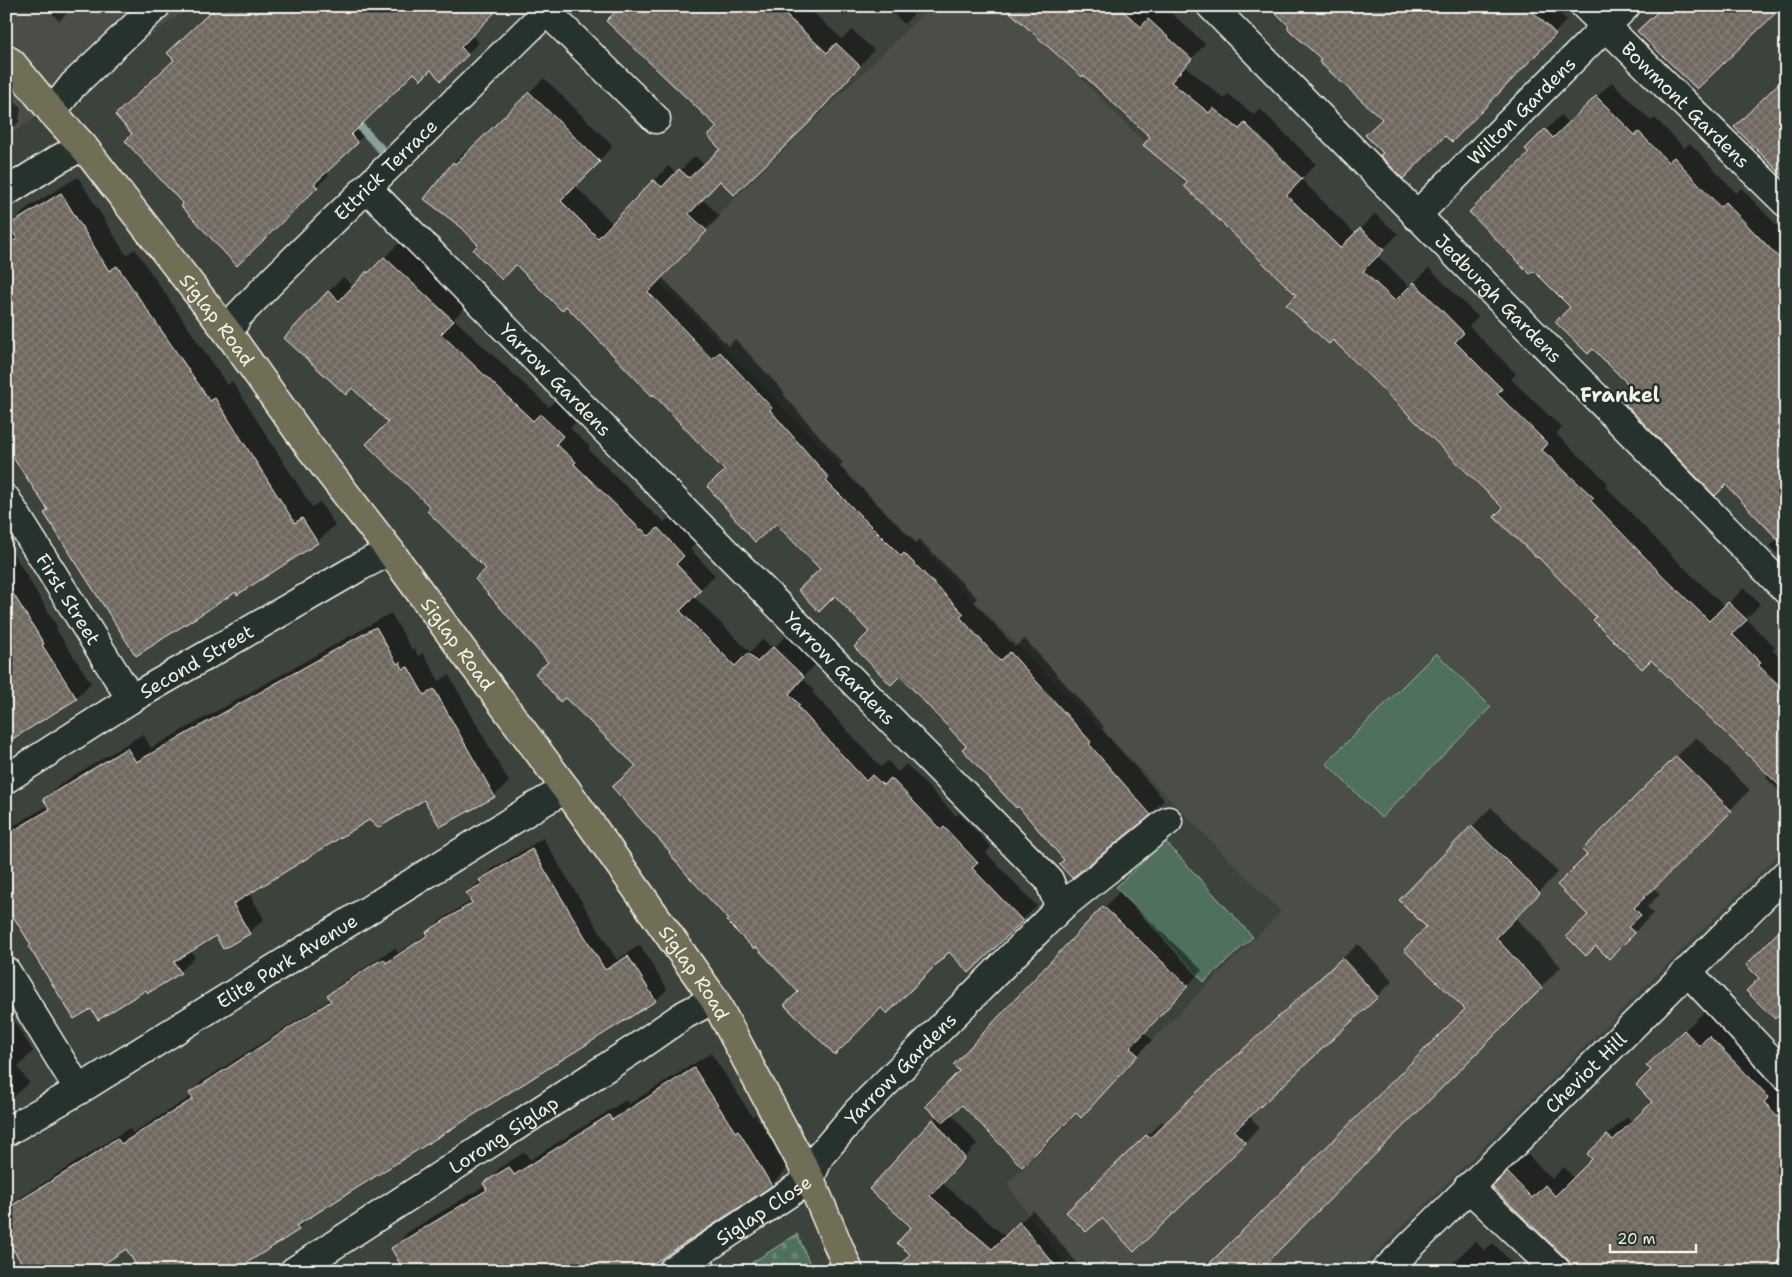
<svg xmlns="http://www.w3.org/2000/svg" width="1792" height="1277" viewBox="0 0 1792 1277" font-family="'Shantell Sans',sans-serif">
	<style>
		.built { fill: #4c4e46 }
		.cemetery { fill: url(#cemetery-stones); stroke: #a2b1a2 }
		.pitch { fill: #4f715c; stroke: #a2b1a2 }
		.shadow { fill: #0007 }
		.lines { fill: none; stroke-linecap: round; stroke-linejoin: round }
		.stream { stroke: #8b9f9d; stroke-width: 9 }
		.building { fill: url(#building-cross-hatch); stroke: #f4f1e8 }
		.minor-casing { stroke: #f4f1e8; stroke-width: 31 }
		.major-casing { stroke: #f4f1e8; stroke-width: 31 }
		.minor { stroke: #26332d; stroke-width: 28 }
		.major { stroke: #716e59; stroke-width: 28 }
		.labels { text-anchor: middle; dominant-baseline: central; stroke-width: 5; stroke-linejoin: round; paint-order: stroke }
		.street-label { font-size: 19px; fill: #f4f1e8; stroke: #26332d }
		.neighbourhood-label { font-size: 20px; font-weight: bold; fill: #f4f1e8; stroke: #26332d }
	</style>
	<defs>
		<pattern id="cemetery-stones" width="16" height="16" patternUnits="userSpaceOnUse" patternTransform="scale(1.25)"><rect width="16" height="16" fill="#4f715c"/><path d="M2 7V4a2 2 0 0 1 4 0v3zM10 15v-3a2 2 0 0 1 4 0v3z" fill="#698673"/></pattern>
		<pattern id="building-cross-hatch" width="8" height="8" patternUnits="userSpaceOnUse" patternTransform="scale(1.25)"><rect width="8" height="8" fill="#70685f"/><path d="M0 0l8 8M0 8l8-8" fill="none" stroke="#857e76"/></pattern>
	</defs>
	<rect width="100%" height="100%" fill="#3c433c"/>
	<filter id="ink" filterUnits="userSpaceOnUse"><feTurbulence type="fractalNoise" baseFrequency=".02" numOctaves="2"/><feDisplacementMap in="SourceGraphic" scale="10" xChannelSelector="R" yChannelSelector="G"/><feConvolveMatrix kernelMatrix="1 2 1 2 8 2 1 2 1" color-interpolation-filters="sRGB"/></filter>
	<g filter="url(#ink)">
		<path class="built" d="M 6,6 L 192,6 L 6,138 Z
			M 931,6 L 1010,6 L 1786,794 L 1786,847 L 1358,1271 L 1069,1271 L 1007,1184 L 1281,912 L 654,277 Z"/>
		<path class="cemetery" d="M 797,1234 L 813,1271 L 739,1271 Z"/>
		<path class="pitch" d="M 1436,653 L 1491,707 L 1381,818 L 1326,763 Z
			M 1165,841 L 1253,937 L 1204,982 L 1116,887 Z"/>
		<path class="shadow" d="M 45,6 L 74,6 L 59,21 Z
			M 623,6 L 806,6 L 842,39 L 852,30 L 874,50 L 822,108 L 721,180 L 702,199 L 720,216 L 662,277 L 728,346 L 735,339 L 785,393 L 783,394 L 843,463 L 839,466 L 916,543 L 919,539 L 977,598 L 974,602 L 1015,647 L 1025,639 L 1104,727 L 1102,729 L 1164,800 L 1150,814 L 1066,859 L 967,746 L 871,632 L 822,569 L 776,522 L 709,486 L 726,470 L 653,393 L 566,304 L 516,264 L 479,245 L 462,227 L 426,198 L 454,162 L 468,148 L 471,150 L 544,78 L 613,146 L 575,186 L 613,224 L 668,166 L 677,174 L 695,156 L 704,164 L 721,148 L 719,127 Z
			M 886,6 L 921,6 L 904,24 Z
			M 995,6 L 1148,6 L 1156,13 L 1164,6 L 1205,44 L 1185,66 L 1224,99 L 1228,94 L 1254,115 L 1260,109 L 1316,164 L 1301,179 L 1355,234 L 1375,214 L 1398,234 L 1377,256 L 1410,287 L 1429,268 L 1478,317 L 1469,326 L 1516,374 L 1511,379 L 1562,428 L 1556,434 L 1608,483 L 1605,486 L 1675,559 L 1725,607 L 1744,588 L 1760,604 L 1746,619 L 1775,647 L 1772,650 L 1786,663 L 1786,798 L 1766,778 L 1769,774 L 1651,658 L 1598,617 L 1505,508 L 1190,182 L 1152,136 L 1083,74 L 1007,8 L 1002,13 Z
			M 1271,6 L 1552,6 L 1567,20 L 1464,128 L 1384,153 L 1383,119 Z
			M 471,35 L 479,42 L 441,79 L 431,69 L 414,71 L 361,122 L 369,130 L 325,172 L 329,175 L 237,264 L 182,206 Z
			M 1612,82 L 1651,121 L 1655,118 L 1684,148 L 1690,143 L 1736,193 L 1741,188 L 1786,235 L 1786,563 L 1770,546 L 1779,538 L 1633,387 L 1572,307 L 1531,153 L 1527,149 L 1561,115 L 1569,124 Z
			M 6,93 L 21,108 L 19,122 L 6,134 Z
			M 78,177 L 126,255 L 135,249 L 227,385 L 232,381 L 312,507 L 320,502 L 335,525 L 317,542 L 236,590 L 49,510 L 6,431 L 6,227 L 13,223 L 27,208 Z
			M 399,243 L 467,305 L 454,319 L 549,407 L 555,400 L 577,421 L 570,428 L 590,447 L 588,449 L 656,516 L 657,515 L 664,522 L 673,514 L 698,541 L 690,549 L 715,575 L 693,596 L 750,652 L 763,639 L 773,649 L 789,633 L 818,662 L 802,678 L 814,690 L 812,692 L 881,767 L 888,761 L 898,772 L 906,764 L 956,816 L 959,813 L 991,847 L 986,853 L 1037,906 L 969,971 L 949,950 L 881,1006 L 800,992 L 730,919 L 614,787 L 637,765 L 549,661 L 487,569 L 432,507 L 328,292 L 343,277 L 354,287 L 382,258 L 383,259 Z
			M 6,541 L 58,628 L 56,629 L 91,683 L 76,698 L 6,742 Z
			M 391,613 L 412,650 L 415,648 L 418,656 L 423,653 L 439,681 L 449,675 L 509,782 L 494,796 L 425,798 L 369,818 L 249,893 L 264,919 L 249,933 L 216,934 L 190,950 L 195,957 L 180,972 L 146,988 L 92,1007 L 74,1018 L 6,904 L 6,830 L 49,805 L 45,799 L 60,784 L 143,734 L 151,748 Z
			M 1696,737 L 1750,790 L 1653,887 L 1660,894 L 1647,907 L 1654,913 L 1609,957 L 1589,915 L 1589,855 L 1584,850 Z
			M 1491,807 L 1558,872 L 1515,917 L 1561,967 L 1256,1271 L 1467,1009 L 1428,926 L 1472,827 Z
			M 543,838 L 617,960 L 640,945 L 667,989 L 656,1000 L 309,1217 L 298,1229 L 126,1248 L 6,1237 L 6,1207 L 129,1128 L 133,1133 L 192,1096 L 190,1093 L 202,1081 L 331,999 L 329,995 L 340,984 L 387,953 L 395,948 L 398,953 L 428,933 L 439,921 L 472,900 L 468,893 L 492,869 Z
			M 1119,892 L 1202,970 L 1144,1032 L 1152,1040 L 1096,1101 L 1076,1112 L 962,1103 L 951,1113 L 977,1144 L 942,1183 L 1006,1237 L 1033,1210 L 1083,1270 L 909,1271 L 912,1254 L 913,1227 L 871,1189 L 938,1115 L 961,1071 L 955,1065 Z
			M 1358,944 L 1393,981 L 1249,1116 L 1260,1127 L 1245,1142 L 1083,1197 L 1162,1121 L 1165,1124 L 1213,1078 Z
			M 1704,1012 L 1719,1028 L 1729,1018 L 1786,1087 L 1786,1254 L 1569,1259 L 1494,1187 L 1527,1154 L 1552,1179 L 1564,1167 L 1574,1178 L 1593,1159 L 1608,1135 L 1627,1117 L 1632,1122 L 1653,1101 L 1652,1070 L 1667,1047 Z
			M 11,1017 L 33,1051 L 18,1067 L 29,1083 L 6,1104 L 6,1020 Z
			M 711,1053 L 752,1116 L 755,1114 L 788,1168 L 771,1185 L 642,1269 L 643,1271 L 392,1271 L 402,1265 L 392,1249 L 408,1232 L 486,1185 L 485,1183 L 501,1167 L 525,1152 L 530,1160 L 626,1100 L 629,1104 Z
			M 1475,1241 L 1485,1251 L 1493,1243 L 1520,1271 L 1445,1271 Z
			M 366,1266 L 369,1271 L 358,1271 Z"/>
		<g class="lines">
			<path class="stream" d="M 352,118 L 381,149"/>
		</g>
		<path class="building" d="M 217,6 L 501,6 L 461,47 L 468,55 L 441,81 L 431,70 L 421,80 L 414,73 L 351,135 L 358,143 L 314,184 L 318,187 L 237,266 L 181,206 L 183,204 L 125,141 L 132,134 L 115,115 L 174,60 L 167,53 Z
			M 621,6 L 776,6 L 827,53 L 836,43 L 860,66 L 808,124 L 734,195 L 720,181 L 689,214 L 707,231 L 648,292 L 712,359 L 720,352 L 772,408 L 770,410 L 829,478 L 826,481 L 901,556 L 904,553 L 964,614 L 960,617 L 1000,661 L 1010,652 L 1091,742 L 1089,744 L 1151,815 L 1072,878 L 1059,864 L 1064,860 L 1018,806 L 1016,808 L 962,749 L 966,746 L 900,676 L 891,685 L 854,647 L 869,632 L 835,596 L 819,612 L 798,590 L 820,569 L 776,524 L 755,542 L 707,486 L 725,471 L 653,394 L 652,396 L 566,306 L 562,311 L 516,265 L 502,280 L 473,250 L 478,245 L 462,228 L 424,199 L 453,162 L 455,164 L 529,92 L 600,162 L 561,201 L 598,238 L 653,180 L 662,187 L 679,169 L 689,178 L 720,149 L 708,136 L 717,127 L 606,21 Z
			M 1003,6 L 1118,6 L 1141,27 L 1148,19 L 1192,59 L 1171,82 L 1209,113 L 1213,108 L 1239,129 L 1245,123 L 1302,179 L 1287,195 L 1340,248 L 1360,228 L 1384,250 L 1363,271 L 1395,301 L 1414,282 L 1464,333 L 1455,342 L 1502,389 L 1497,394 L 1548,444 L 1542,450 L 1594,498 L 1591,501 L 1661,574 L 1709,621 L 1728,602 L 1747,620 L 1732,634 L 1761,663 L 1758,665 L 1786,692 L 1786,792 L 1651,660 L 1642,669 L 1593,620 L 1596,617 L 1538,557 L 1537,558 L 1494,517 L 1503,508 L 1333,340 L 1329,344 L 1286,305 L 1296,295 L 1184,186 L 1188,182 L 1143,145 L 1150,137 L 1083,75 L 1082,77 Z
			M 1269,6 L 1527,6 L 1556,34 L 1452,142 L 1445,136 L 1403,179 L 1380,155 L 1383,153 L 1365,135 L 1382,119 L 1319,62 L 1321,59 L 1287,28 L 1289,26 Z
			M 1664,6 L 1783,6 L 1697,89 L 1637,31 Z
			M 1786,76 L 1786,179 L 1734,127 Z
			M 1596,96 L 1635,135 L 1639,132 L 1668,162 L 1674,157 L 1720,207 L 1725,202 L 1786,265 L 1786,548 L 1726,485 L 1715,496 L 1620,399 L 1631,387 L 1593,349 L 1588,354 L 1555,322 L 1570,307 L 1534,271 L 1530,274 L 1469,212 L 1529,153 L 1525,149 L 1545,129 L 1553,138 Z
			M 61,193 L 109,271 L 117,266 L 210,401 L 215,398 L 295,523 L 302,518 L 318,543 L 237,595 L 236,592 L 136,656 L 44,513 L 48,510 L 6,447 L 6,245 L 17,239 L 9,225 Z
			M 384,257 L 454,321 L 441,334 L 533,421 L 540,414 L 563,436 L 556,444 L 576,462 L 574,464 L 641,530 L 642,529 L 649,536 L 658,528 L 684,556 L 676,564 L 701,590 L 680,611 L 735,666 L 748,653 L 757,662 L 773,647 L 804,677 L 789,694 L 800,705 L 798,707 L 866,781 L 872,775 L 883,785 L 891,778 L 941,830 L 944,827 L 978,863 L 972,868 L 1023,921 L 969,973 L 949,952 L 887,1014 L 881,1008 L 835,1055 L 784,1005 L 798,992 L 756,947 L 754,949 L 726,921 L 728,919 L 689,877 L 669,853 L 670,852 L 612,787 L 636,766 L 565,698 L 560,702 L 535,673 L 548,662 L 475,579 L 486,569 L 427,511 L 430,507 L 366,444 L 388,422 L 352,388 L 346,395 L 284,338 L 328,291 L 339,301 L 367,271 L 368,273 Z
			M 6,582 L 44,644 L 42,645 L 77,699 L 6,743 Z
			M 376,627 L 397,664 L 400,662 L 403,669 L 408,667 L 424,695 L 434,689 L 495,797 L 440,827 L 424,800 L 378,828 L 369,820 L 233,904 L 250,934 L 223,949 L 216,936 L 174,962 L 181,973 L 148,993 L 146,990 L 98,1020 L 91,1009 L 74,1019 L 29,947 L 31,945 L 6,905 L 6,835 L 50,809 L 43,799 L 127,748 L 136,762 Z
			M 1676,756 L 1732,811 L 1634,908 L 1641,915 L 1628,927 L 1635,933 L 1609,959 L 1596,946 L 1586,956 L 1566,936 L 1588,915 L 1557,885 L 1587,855 L 1582,850 Z
			M 1471,826 L 1540,893 L 1496,938 L 1542,988 L 1258,1271 L 1202,1271 L 1465,1009 L 1404,950 L 1426,927 L 1399,900 Z
			M 532,849 L 605,970 L 628,956 L 656,1001 L 296,1226 L 299,1230 L 234,1271 L 140,1271 L 126,1249 L 93,1271 L 27,1271 L 6,1239 L 6,1209 L 84,1161 L 117,1138 L 121,1144 L 193,1099 L 189,1093 L 331,1001 L 327,995 L 374,964 L 384,959 L 386,963 L 428,935 L 426,932 L 472,903 L 466,893 L 482,884 L 479,880 Z
			M 1103,906 L 1188,986 L 1130,1048 L 1138,1055 L 1081,1118 L 1076,1113 L 1022,1167 L 962,1105 L 943,1122 L 925,1106 L 959,1071 L 953,1065 Z
			M 1786,924 L 1786,1008 L 1775,1019 L 1746,991 L 1759,978 L 1746,965 Z
			M 1342,958 L 1378,997 L 1234,1131 L 1246,1143 L 1134,1252 L 1102,1218 L 1086,1232 L 1066,1212 L 1146,1135 L 1150,1138 L 1196,1093 Z
			M 1684,1030 L 1699,1046 L 1709,1036 L 1769,1097 L 1764,1102 L 1786,1125 L 1786,1255 L 1770,1271 L 1574,1271 L 1568,1260 L 1492,1187 L 1507,1172 L 1532,1198 L 1545,1185 L 1555,1196 L 1592,1159 L 1587,1154 L 1607,1135 L 1613,1140 L 1652,1102 L 1636,1085 L 1651,1070 L 1646,1066 Z
			M 694,1068 L 735,1132 L 738,1130 L 772,1186 L 642,1271 L 404,1271 L 391,1248 L 487,1190 L 483,1183 L 509,1167 L 514,1175 L 609,1115 L 612,1120 Z
			M 933,1119 L 965,1158 L 930,1196 L 992,1249 L 1019,1222 L 1060,1271 L 896,1271 L 910,1254 L 897,1243 L 911,1227 L 869,1189 Z"/>
		<g class="lines">
			<g class="minor-casing">
				<g id="minor">
					<path id="s1" d="M 1211,6 L 1786,590"/>
					<path id="s2" d="M 1585,6 L 1786,203"/>
					<path d="M 547,12 L 656,119"/>
					<path d="M 52,112 L 73,85 L 156,6"/>
					<path id="s3" d="M 367,188 L 1049,880 L 1060,908"/>
					<path d="M 6,192 L 57,160 L 83,146"/>
					<path id="s4" d="M 1416,216 L 1626,6"/>
					<path id="s5" d="M 229,334 L 237,317 L 274,279 L 552,6"/>
					<path id="s6" d="M 6,499 L 131,699"/>
					<path id="s7" d="M 6,779 L 131,699 L 361,566 L 390,551"/>
					<path d="M 6,971 L 79,1090"/>
					<path d="M 1687,971 L 1786,1076"/>
					<path id="s8" d="M 6,1132 L 79,1090 L 534,807 L 566,789"/>
					<path d="M 1468,1187 L 1557,1271"/>
					<path id="s9" d="M 294,1271 L 636,1048 L 684,1015 L 714,999"/>
					<path id="s10" d="M 672,1271 L 810,1179 L 819,1157 L 857,1112 L 1060,908 L 1168,821"/>
					<path id="s11" d="M 1385,1271 L 1786,874"/>
				</g>
			</g>
			<g class="major-casing">
				<g id="major">
					<path id="s12" d="M 6,59 L 12,63 L 52,112 L 83,146 L 229,334 L 308,445 L 390,551 L 463,651 L 566,789 L 714,999 L 810,1179 L 849,1271"/>
				</g>
			</g>
			<use href="#minor" class="minor"/>
			<use href="#major" class="major"/>
		</g>
	</g>
	<g class="labels">
		<g class="street-label">
			<text stroke="none"><textPath href="#s2" startOffset="141">Bowmont Gardens</textPath></text>
			<text stroke="none"><textPath href="#s4" startOffset="149">Wilton Gardens</textPath></text>
			<text stroke="none"><textPath href="#s5" startOffset="228">Ettrick Terrace</textPath></text>
			<text stroke="none"><textPath href="#s1" startOffset="410">Jedburgh Gardens</textPath></text>
			<text stroke="none"><textPath href="#s12" startOffset="336">Siglap Road</textPath></text>
			<text stroke="none"><textPath href="#s3" startOffset="269">Yarrow Gardens</textPath></text>
			<text stroke="none"><textPath href="#s6" startOffset="118">First Street</textPath></text>
			<text stroke="none"><textPath href="#s12" startOffset="740">Siglap Road</textPath></text>
			<text stroke="none"><textPath href="#s7" startOffset="224">Second Street</textPath></text>
			<text stroke="none"><textPath href="#s3" startOffset="674">Yarrow Gardens</textPath></text>
			<text stroke="none"><textPath href="#s8" startOffset="329">Elite Park Avenue</textPath></text>
			<text stroke="none"><textPath href="#s12" startOffset="1145">Siglap Road</textPath></text>
			<text stroke="none"><textPath href="#s10" startOffset="310">Yarrow Gardens</textPath></text>
			<text stroke="none"><textPath href="#s11" startOffset="282">Cheviot Hill</textPath></text>
			<text stroke="none"><textPath href="#s9" startOffset="250">Lorong Siglap</textPath></text>
			<text stroke="none"><textPath href="#s10" startOffset="110">Siglap Close</textPath></text>
		</g>
		<g class="neighbourhood-label">
			<text x="1620" y="395">Frankel</text>
		</g>
	</g>
	<rect width="1792" height="1277" fill="none" stroke="#26332d" stroke-width="25"/>
	<rect x="12" y="12" width="1767" height="1252" fill="none" stroke="#f4f1e8" stroke-width="2" filter="url(#ink)"/>
	<path d="M1610 1244v8h86v-8" fill="none" stroke="#f4f1e8" stroke-width="2.5"/>
	<text x="1617" y="1244" font-size="15" fill="#f4f1e8" stroke="#26332d" stroke-width="4" paint-order="stroke">20 m</text>
</svg>
